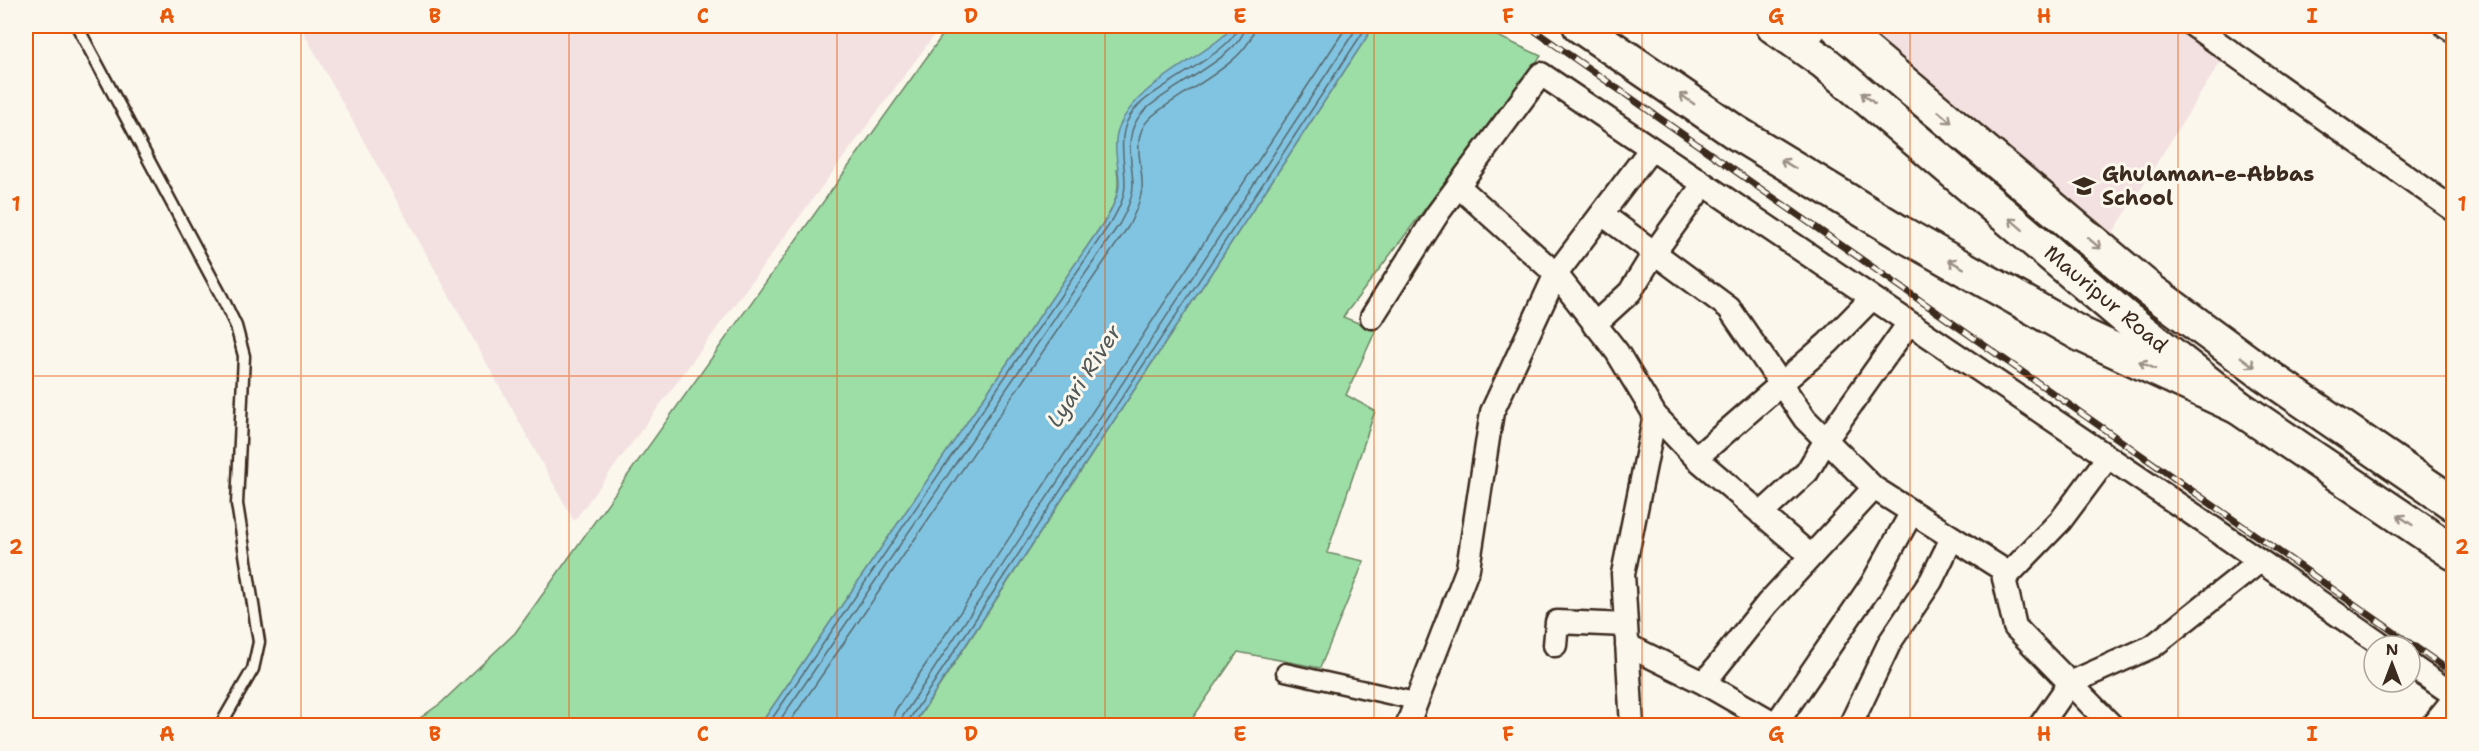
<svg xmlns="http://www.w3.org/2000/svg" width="2479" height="751" viewBox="0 0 2479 751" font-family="'Shantell Sans',sans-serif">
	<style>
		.built { fill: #f3e1e1 }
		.green { fill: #9ddda6; stroke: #6c8462; stroke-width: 1.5 }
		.water { fill: #81c4e1; stroke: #658693; stroke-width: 1.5 }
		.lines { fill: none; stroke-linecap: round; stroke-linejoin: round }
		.shore { stroke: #57686c; stroke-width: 1.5 }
		.service-casing { stroke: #3b2a1e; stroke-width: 15 }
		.pedestrian-casing { stroke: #3b2a1e; stroke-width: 21 }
		.minor-casing { stroke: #3b2a1e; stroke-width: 27 }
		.trunk-casing { stroke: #3b2a1e; stroke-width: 38 }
		.motorway-casing { stroke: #3b2a1e; stroke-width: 38 }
		.service { stroke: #fbf7ec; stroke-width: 10 }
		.pedestrian { stroke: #fbf7ec; stroke-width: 16 }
		.minor { stroke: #fbf7ec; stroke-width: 22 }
		.trunk { stroke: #fbf7ec; stroke-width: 33 }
		.motorway { stroke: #fbf7ec; stroke-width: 33 }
		.rail-casing { stroke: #3b2a1e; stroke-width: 7 }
		.rail { stroke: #fbf7ec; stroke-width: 4.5; stroke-dasharray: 14; stroke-linecap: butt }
		.oneway { stroke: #9b9085 }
		.grid { fill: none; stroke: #e8590c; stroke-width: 1.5; stroke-opacity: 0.55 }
		.labels { text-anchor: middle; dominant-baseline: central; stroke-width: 6; stroke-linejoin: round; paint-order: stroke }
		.poi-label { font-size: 21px; font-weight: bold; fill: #3b2a1e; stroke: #fbf7ec; text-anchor: start }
		.street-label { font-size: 21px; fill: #3b2a1e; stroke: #fbf7ec }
		.water-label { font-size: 22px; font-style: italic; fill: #505858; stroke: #fbf7ec }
		.neatline { fill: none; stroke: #e8590c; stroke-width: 2 }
		.grid-label { font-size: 20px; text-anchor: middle; font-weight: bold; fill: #e8590c }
	</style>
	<rect width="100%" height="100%" fill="#fbf7ec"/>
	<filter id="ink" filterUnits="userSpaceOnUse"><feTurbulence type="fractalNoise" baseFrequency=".0167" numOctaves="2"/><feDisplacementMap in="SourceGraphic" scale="12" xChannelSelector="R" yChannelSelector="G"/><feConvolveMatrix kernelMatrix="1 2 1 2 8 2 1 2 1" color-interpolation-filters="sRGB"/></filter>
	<g filter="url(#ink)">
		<path class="built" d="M 300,26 L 941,26 L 574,521 Z
			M 1847,26 L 2194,26 L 2228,50 L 2102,250 Z"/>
		<path class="green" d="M 949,26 L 1234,26 L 1217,43 L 1192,61 L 1117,169 C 1120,188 1117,199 1108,216 L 760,725 L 409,726 L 441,703 L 515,633 Z
			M 1374,26 L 1476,26 L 1541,56 L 1343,317 L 1376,330 L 1346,395 L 1375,411 L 1327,553 L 1364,561 L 1320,668 L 1238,652 L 1188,725 L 913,726 Z"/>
		<path class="water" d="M 1234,26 L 1374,26 L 913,725 L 760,725 L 1108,216 C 1113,206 1118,197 1119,186 C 1120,166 1111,147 1119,127 C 1138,81 1200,62 1234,26 Z"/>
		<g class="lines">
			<path class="shore" d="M 767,726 L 1113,219 C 1119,208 1125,197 1125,184 C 1125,158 1115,132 1135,109 C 1154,86 1235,51 1238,26
				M 776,726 L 1120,223 C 1126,211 1133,198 1133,184 C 1132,159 1123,134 1142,113 C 1162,90 1244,55 1245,26
				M 787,726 L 1128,227 C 1134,215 1140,203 1142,189 C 1144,165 1129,138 1150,118 C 1175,94 1253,62 1254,26
				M 891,726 L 895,711 L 1347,26
				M 900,726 L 903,716 L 1358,26
				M 908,726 L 909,720 L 1367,26"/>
			<g class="service-casing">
				<path id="service" d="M 77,26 L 222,297 L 236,326 L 244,356 L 237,504 L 259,642 L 253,669 L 220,726"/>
			</g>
			<g class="pedestrian-casing">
				<path id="pedestrian" d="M 1285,672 L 1415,701"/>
			</g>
			<g class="minor-casing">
				<path id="minor" d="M 2194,26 L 2454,210
					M 2446,26 L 2454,31
					M 1458,186 L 1556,274 L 1617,352 L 1655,415 L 1623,574 L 1632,726
					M 1602,214 L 1729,308 L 1805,419 L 1874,488 L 2002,569 L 2015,627 L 2112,726
					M 1372,317 L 1438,213 L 1541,74 L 2191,513 L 2383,646
					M 1594,325 L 1630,292 L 1654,253 L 1703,185
					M 1655,415 L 1696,458 L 1811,556
					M 1696,458 L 1828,343 L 1872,298
					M 1761,514 L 1807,472 L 1826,440 L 1909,323
					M 2004,579 L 2061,520 L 2108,457
					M 1555,645 L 1557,622 L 1626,625
					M 1627,645 L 1704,683 L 1779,726
					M 2410,665 L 2454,695
					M 1704,683 L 1767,604 L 1874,488
					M 1776,724 L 1872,584 L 1912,512
					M 1407,726 L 1468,568 L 1492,412 L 1556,274 L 1650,150
					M 1850,726 L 1890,642 L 1931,581 L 1952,538
					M 2040,726 L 2070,683 L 2153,646 L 2260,561
					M 2432,726 L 2454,699"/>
			</g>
			<g class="trunk-casing">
				<path id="trunk" d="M 1773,26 L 1824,62 L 2128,320 L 2238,407 L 2454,553
					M 1836,26 L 2150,290 L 2263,373 L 2454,504"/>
			</g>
			<g class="motorway-casing">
				<path id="motorway" d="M 1580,26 L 1735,132 L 1899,232 L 2082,335 L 2238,407
					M 1798,42 L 1811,26"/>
			</g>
			<use href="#service" class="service"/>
			<use href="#pedestrian" class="pedestrian"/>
			<use href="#minor" class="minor"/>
			<use href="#trunk" class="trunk"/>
			<use href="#motorway" class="motorway"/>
			<g class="rail-casing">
				<path id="rail" d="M 1528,26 L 2454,674"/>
			</g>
			<use href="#rail" class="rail"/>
		</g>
		<defs><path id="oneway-shaft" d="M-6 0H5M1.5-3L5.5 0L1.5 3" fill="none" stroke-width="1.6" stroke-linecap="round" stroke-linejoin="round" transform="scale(1.5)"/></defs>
		<g class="oneway">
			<use href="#oneway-shaft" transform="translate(1868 98) rotate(-140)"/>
			<use href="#oneway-shaft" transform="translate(1687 99) rotate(-145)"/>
			<use href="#oneway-shaft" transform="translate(1945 117) rotate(40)"/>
			<use href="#oneway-shaft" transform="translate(1788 164) rotate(-149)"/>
			<use href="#oneway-shaft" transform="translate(2016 224) rotate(-139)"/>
			<use href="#oneway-shaft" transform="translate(2094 243) rotate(40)"/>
			<use href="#oneway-shaft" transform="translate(1956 264) rotate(-151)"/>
			<use href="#oneway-shaft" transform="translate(2248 362) rotate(36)"/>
			<use href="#oneway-shaft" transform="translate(2147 365) rotate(-155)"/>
			<use href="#oneway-shaft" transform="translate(2405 520) rotate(-146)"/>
		</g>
	</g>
	<path class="grid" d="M 301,26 L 301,726M 569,26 L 569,726M 837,26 L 837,726M 1105,26 L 1105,726M 1374,26 L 1374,726M 1642,26 L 1642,726M 1910,26 L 1910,726M 2178,26 L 2178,726M 26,376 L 2454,376"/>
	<defs>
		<g id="school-bare" transform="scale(1.8)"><path d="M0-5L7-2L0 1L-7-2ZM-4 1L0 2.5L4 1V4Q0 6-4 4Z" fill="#3b2a1e" stroke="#fbf7ec" stroke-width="2.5" paint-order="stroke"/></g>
	</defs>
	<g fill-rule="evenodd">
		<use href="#school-bare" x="2084" y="186"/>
	</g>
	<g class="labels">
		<g class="poi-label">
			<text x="2102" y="174">Ghulaman-e-Abbas<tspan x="2102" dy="24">School</tspan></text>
		</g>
		<g class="street-label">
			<text transform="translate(2106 299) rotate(40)">Mauripur Road</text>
		</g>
		<g class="water-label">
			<text transform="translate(1084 376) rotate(-57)">Lyari River</text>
		</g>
	</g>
	<rect width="2479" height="751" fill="none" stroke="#fbf7ec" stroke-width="66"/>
	<g transform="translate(2392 664)"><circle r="28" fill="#fbf7ec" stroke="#aea59a" stroke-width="1.5"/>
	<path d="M0-4.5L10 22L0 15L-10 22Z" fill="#3b2a1e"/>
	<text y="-9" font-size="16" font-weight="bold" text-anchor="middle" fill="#3b2a1e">N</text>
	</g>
	<rect x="33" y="33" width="2413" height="685" class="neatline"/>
	<g class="grid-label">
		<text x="167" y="23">A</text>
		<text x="435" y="23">B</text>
		<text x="703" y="23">C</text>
		<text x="971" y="23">D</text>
		<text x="1240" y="23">E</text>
		<text x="1508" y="23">F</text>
		<text x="1776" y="23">G</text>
		<text x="2044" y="23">H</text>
		<text x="2312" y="23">I</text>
		<text x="16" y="211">1</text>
		<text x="2462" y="211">1</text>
		<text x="16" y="554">2</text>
		<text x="2462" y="554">2</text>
		<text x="167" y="741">A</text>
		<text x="435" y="741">B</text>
		<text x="703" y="741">C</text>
		<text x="971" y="741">D</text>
		<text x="1240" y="741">E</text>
		<text x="1508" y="741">F</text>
		<text x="1776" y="741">G</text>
		<text x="2044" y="741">H</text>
		<text x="2312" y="741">I</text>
	</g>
</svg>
